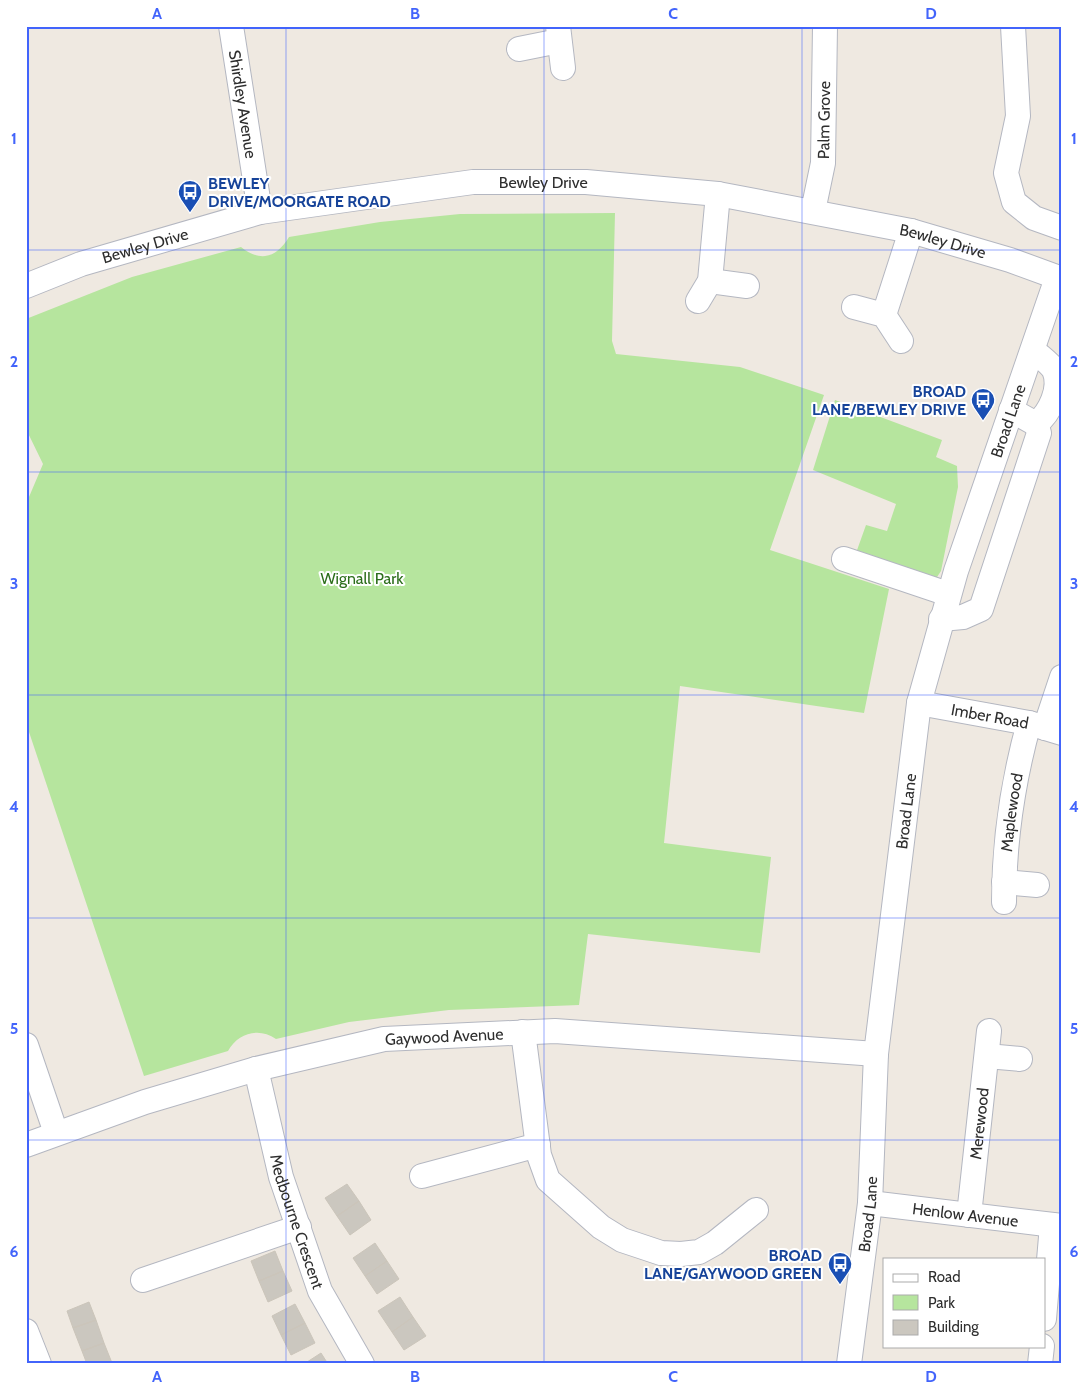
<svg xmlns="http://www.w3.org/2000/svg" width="1088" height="1390" viewBox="0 0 1088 1390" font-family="Cabin,sans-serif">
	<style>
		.green { fill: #b6e59e }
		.building { fill: #cbc7bf; stroke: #cbc5ba }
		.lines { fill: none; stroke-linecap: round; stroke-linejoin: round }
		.minor-casing { stroke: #b4b7c1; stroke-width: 26 }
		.minor { stroke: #fff; stroke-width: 24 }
		.grid { fill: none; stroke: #4264fb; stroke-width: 1; stroke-opacity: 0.55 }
		.labels { text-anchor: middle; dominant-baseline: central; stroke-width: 4; stroke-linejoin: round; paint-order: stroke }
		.street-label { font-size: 16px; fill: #2e2e2e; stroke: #fff }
		.transit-label { font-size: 16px; font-weight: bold; fill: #164399; stroke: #fff; text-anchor: end }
		.park-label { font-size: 16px; fill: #2c6e1b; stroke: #fff }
		.neatline { fill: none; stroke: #4264fb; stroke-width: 2 }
		.grid-label { font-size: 16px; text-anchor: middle; font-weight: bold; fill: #4264fb }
	</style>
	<rect width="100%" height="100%" fill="#efe9e1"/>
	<path class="green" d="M 615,213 L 612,341 L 616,354 L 740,367 L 824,395 L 770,550 L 889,589 L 864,713 L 680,686 L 664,843 L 771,857 L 760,953 L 588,934 L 579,1005 L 449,1010 L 349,1022 L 276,1039 C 259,1027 238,1033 228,1051 L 144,1076 L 26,723 L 26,504 L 43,464 L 26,429 L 26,319 L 132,277 L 241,247 C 261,263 277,257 289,237 L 380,222 L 460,214 Z
		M 835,400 L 942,440 L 936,457 L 957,466 L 958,487 L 941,571 L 935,580 L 856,553 L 866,525 L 887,531 L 896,504 L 813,470 Z"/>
	<path class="building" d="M 347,1184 L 359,1201 L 337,1216 L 325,1198 Z
		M 359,1201 L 371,1220 L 350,1235 L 337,1216 Z
		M 375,1243 L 387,1261 L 365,1276 L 353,1258 Z
		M 275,1251 L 283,1271 L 259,1281 L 251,1261 Z
		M 387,1261 L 399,1279 L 377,1294 L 365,1276 Z
		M 283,1271 L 292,1291 L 268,1302 L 259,1281 Z
		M 400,1297 L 413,1317 L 392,1332 L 378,1311 Z
		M 89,1302 L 96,1320 L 73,1328 L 67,1311 Z
		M 295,1304 L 305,1323 L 281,1335 L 272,1316 Z
		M 413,1317 L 426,1336 L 404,1350 L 392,1332 Z
		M 96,1320 L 104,1343 L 82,1351 L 73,1328 Z
		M 305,1323 L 315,1343 L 291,1355 L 281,1335 Z
		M 104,1343 L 112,1363 L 87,1364 L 82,1351 Z
		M 321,1353 L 328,1364 L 304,1364 Z"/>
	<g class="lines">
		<g class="minor-casing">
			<g id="minor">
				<path id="s1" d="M 231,26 L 260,212"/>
				<path d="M 558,26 L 563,68"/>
				<path d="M 1013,26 L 1018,116 L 1006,173 L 1014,202 L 1034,218 L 1062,228"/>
				<path d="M 519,49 L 559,41"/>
				<path id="s2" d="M 813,211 L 823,163 L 825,26"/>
				<path d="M 710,281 L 747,286"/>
				<path id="s3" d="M 26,286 L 81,264 L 260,212 L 473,182 L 586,182 L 718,194 L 911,231 L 1010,260 L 1062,279"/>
				<path d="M 698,301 L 710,281 L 718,194"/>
				<path d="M 854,307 L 884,315 L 901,341"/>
				<path d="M 884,315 L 911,231"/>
				<path d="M 1033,350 C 1039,356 1050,363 1054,370 C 1062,388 1050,413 1036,424"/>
				<path d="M 844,559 L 948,594"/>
				<path d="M 941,619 L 963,617 L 981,609 L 1039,433 L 1036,424 L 1011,410"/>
				<path id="s4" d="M 919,703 L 1029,723 L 1062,733"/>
				<path d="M 1045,728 L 1062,677"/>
				<path d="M 1004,882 L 1037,885"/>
				<path id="s5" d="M 1004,902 C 1004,842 1013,781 1029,723"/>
				<path d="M 523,1032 L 539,1155 L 548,1180 L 601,1227 L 622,1240 L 661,1253 L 681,1254 L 699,1252 L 715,1243 L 756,1210"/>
				<path d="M 26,1045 L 56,1133"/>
				<path d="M 987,1056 L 1020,1059"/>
				<path id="s6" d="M 256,1069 L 281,1177 L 320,1291 L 362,1364"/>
				<path id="s7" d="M 26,1145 L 145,1102 L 256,1069 L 384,1039 L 555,1031 L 876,1054"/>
				<path d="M 422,1176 L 538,1145"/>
				<path id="s8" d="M 870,1203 L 1062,1226"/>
				<path id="s9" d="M 969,1215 L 989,1031"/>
				<path d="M 143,1280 L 299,1227"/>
				<path d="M 1044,1319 L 1052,1225"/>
				<path d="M 26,1331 L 39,1364"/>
				<path id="s10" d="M 849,1364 L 870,1203 L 876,1054 L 919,703 L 956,571 L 1057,278"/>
				<path d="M 1040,1364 L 1042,1346"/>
			</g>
		</g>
		<use href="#minor" class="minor"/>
	</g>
	<path class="grid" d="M 286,26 L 286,1364M 544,26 L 544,1364M 802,26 L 802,1364M 26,250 L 1062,250M 26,472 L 1062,472M 26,695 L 1062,695M 26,918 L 1062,918M 26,1140 L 1062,1140"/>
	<defs>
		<g id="bus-pin" transform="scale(1.25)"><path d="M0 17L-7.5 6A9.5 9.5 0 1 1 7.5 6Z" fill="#1a4fb4" stroke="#fff"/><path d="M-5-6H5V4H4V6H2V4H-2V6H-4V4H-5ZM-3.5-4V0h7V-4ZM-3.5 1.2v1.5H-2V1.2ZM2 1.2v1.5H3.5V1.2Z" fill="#fff"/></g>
	</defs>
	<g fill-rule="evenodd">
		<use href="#bus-pin" x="190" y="192"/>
		<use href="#bus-pin" x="983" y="400"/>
		<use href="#bus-pin" x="840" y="1264"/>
	</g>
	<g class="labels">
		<g class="street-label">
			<text stroke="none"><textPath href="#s1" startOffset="79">Shirdley Avenue</textPath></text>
			<text stroke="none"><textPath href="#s2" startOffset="92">Palm Grove</textPath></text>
			<text stroke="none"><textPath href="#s3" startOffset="531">Bewley Drive</textPath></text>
			<text stroke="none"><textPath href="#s3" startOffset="936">Bewley Drive</textPath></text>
			<text stroke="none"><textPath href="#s3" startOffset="126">Bewley Drive</textPath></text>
			<text stroke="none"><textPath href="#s10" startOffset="961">Broad Lane</textPath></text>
			<text stroke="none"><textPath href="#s4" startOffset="72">Imber Road</textPath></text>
			<text stroke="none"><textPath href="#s10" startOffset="556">Broad Lane</textPath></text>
			<text stroke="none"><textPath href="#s5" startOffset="90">Maplewood</textPath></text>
			<text stroke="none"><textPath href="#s7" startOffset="434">Gaywood Avenue</textPath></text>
			<text stroke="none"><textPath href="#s9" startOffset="92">Merewood</textPath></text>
			<text stroke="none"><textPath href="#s10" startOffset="151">Broad Lane</textPath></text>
			<text stroke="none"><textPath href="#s8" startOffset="96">Henlow Avenue</textPath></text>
			<text stroke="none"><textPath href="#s6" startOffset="158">Medbourne Crescent</textPath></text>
		</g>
		<g class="transit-label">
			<text x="208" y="183" text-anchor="start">BEWLEY<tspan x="208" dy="18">DRIVE/MOORGATE ROAD</tspan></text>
			<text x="966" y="391">BROAD<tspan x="966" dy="18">LANE/BEWLEY DRIVE</tspan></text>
			<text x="822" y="1255">BROAD<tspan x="822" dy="18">LANE/GAYWOOD GREEN</tspan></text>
		</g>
		<g class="park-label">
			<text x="362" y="578">Wignall Park</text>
		</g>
	</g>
	<rect width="1088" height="1390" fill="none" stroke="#ffffff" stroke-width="55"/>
	<rect x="883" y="1258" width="162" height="90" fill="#ffffff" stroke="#ababab"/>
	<rect x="893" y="1274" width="25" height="8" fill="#ffffff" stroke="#ababab"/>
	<text x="928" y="1282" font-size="15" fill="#2e2e2e">Road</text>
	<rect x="893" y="1295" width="25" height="15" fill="#b6e59e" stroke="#ababab"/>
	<text x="928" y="1308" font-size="15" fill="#2e2e2e">Park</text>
	<rect x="893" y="1320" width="25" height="15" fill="#cbc7bf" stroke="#ababab"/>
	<text x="928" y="1332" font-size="15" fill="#2e2e2e">Building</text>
	<rect x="28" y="28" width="1032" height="1334" class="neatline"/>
	<g class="grid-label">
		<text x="157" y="19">A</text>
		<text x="415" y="19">B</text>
		<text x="673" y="19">C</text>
		<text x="931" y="19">D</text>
		<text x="14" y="144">1</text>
		<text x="1074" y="144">1</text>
		<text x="14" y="367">2</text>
		<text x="1074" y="367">2</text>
		<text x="14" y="589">3</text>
		<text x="1074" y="589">3</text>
		<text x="14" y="812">4</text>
		<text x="1074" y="812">4</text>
		<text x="14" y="1034">5</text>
		<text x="1074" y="1034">5</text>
		<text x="14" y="1257">6</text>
		<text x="1074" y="1257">6</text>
		<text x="157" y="1382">A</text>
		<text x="415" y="1382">B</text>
		<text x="673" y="1382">C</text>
		<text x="931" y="1382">D</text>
	</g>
</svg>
